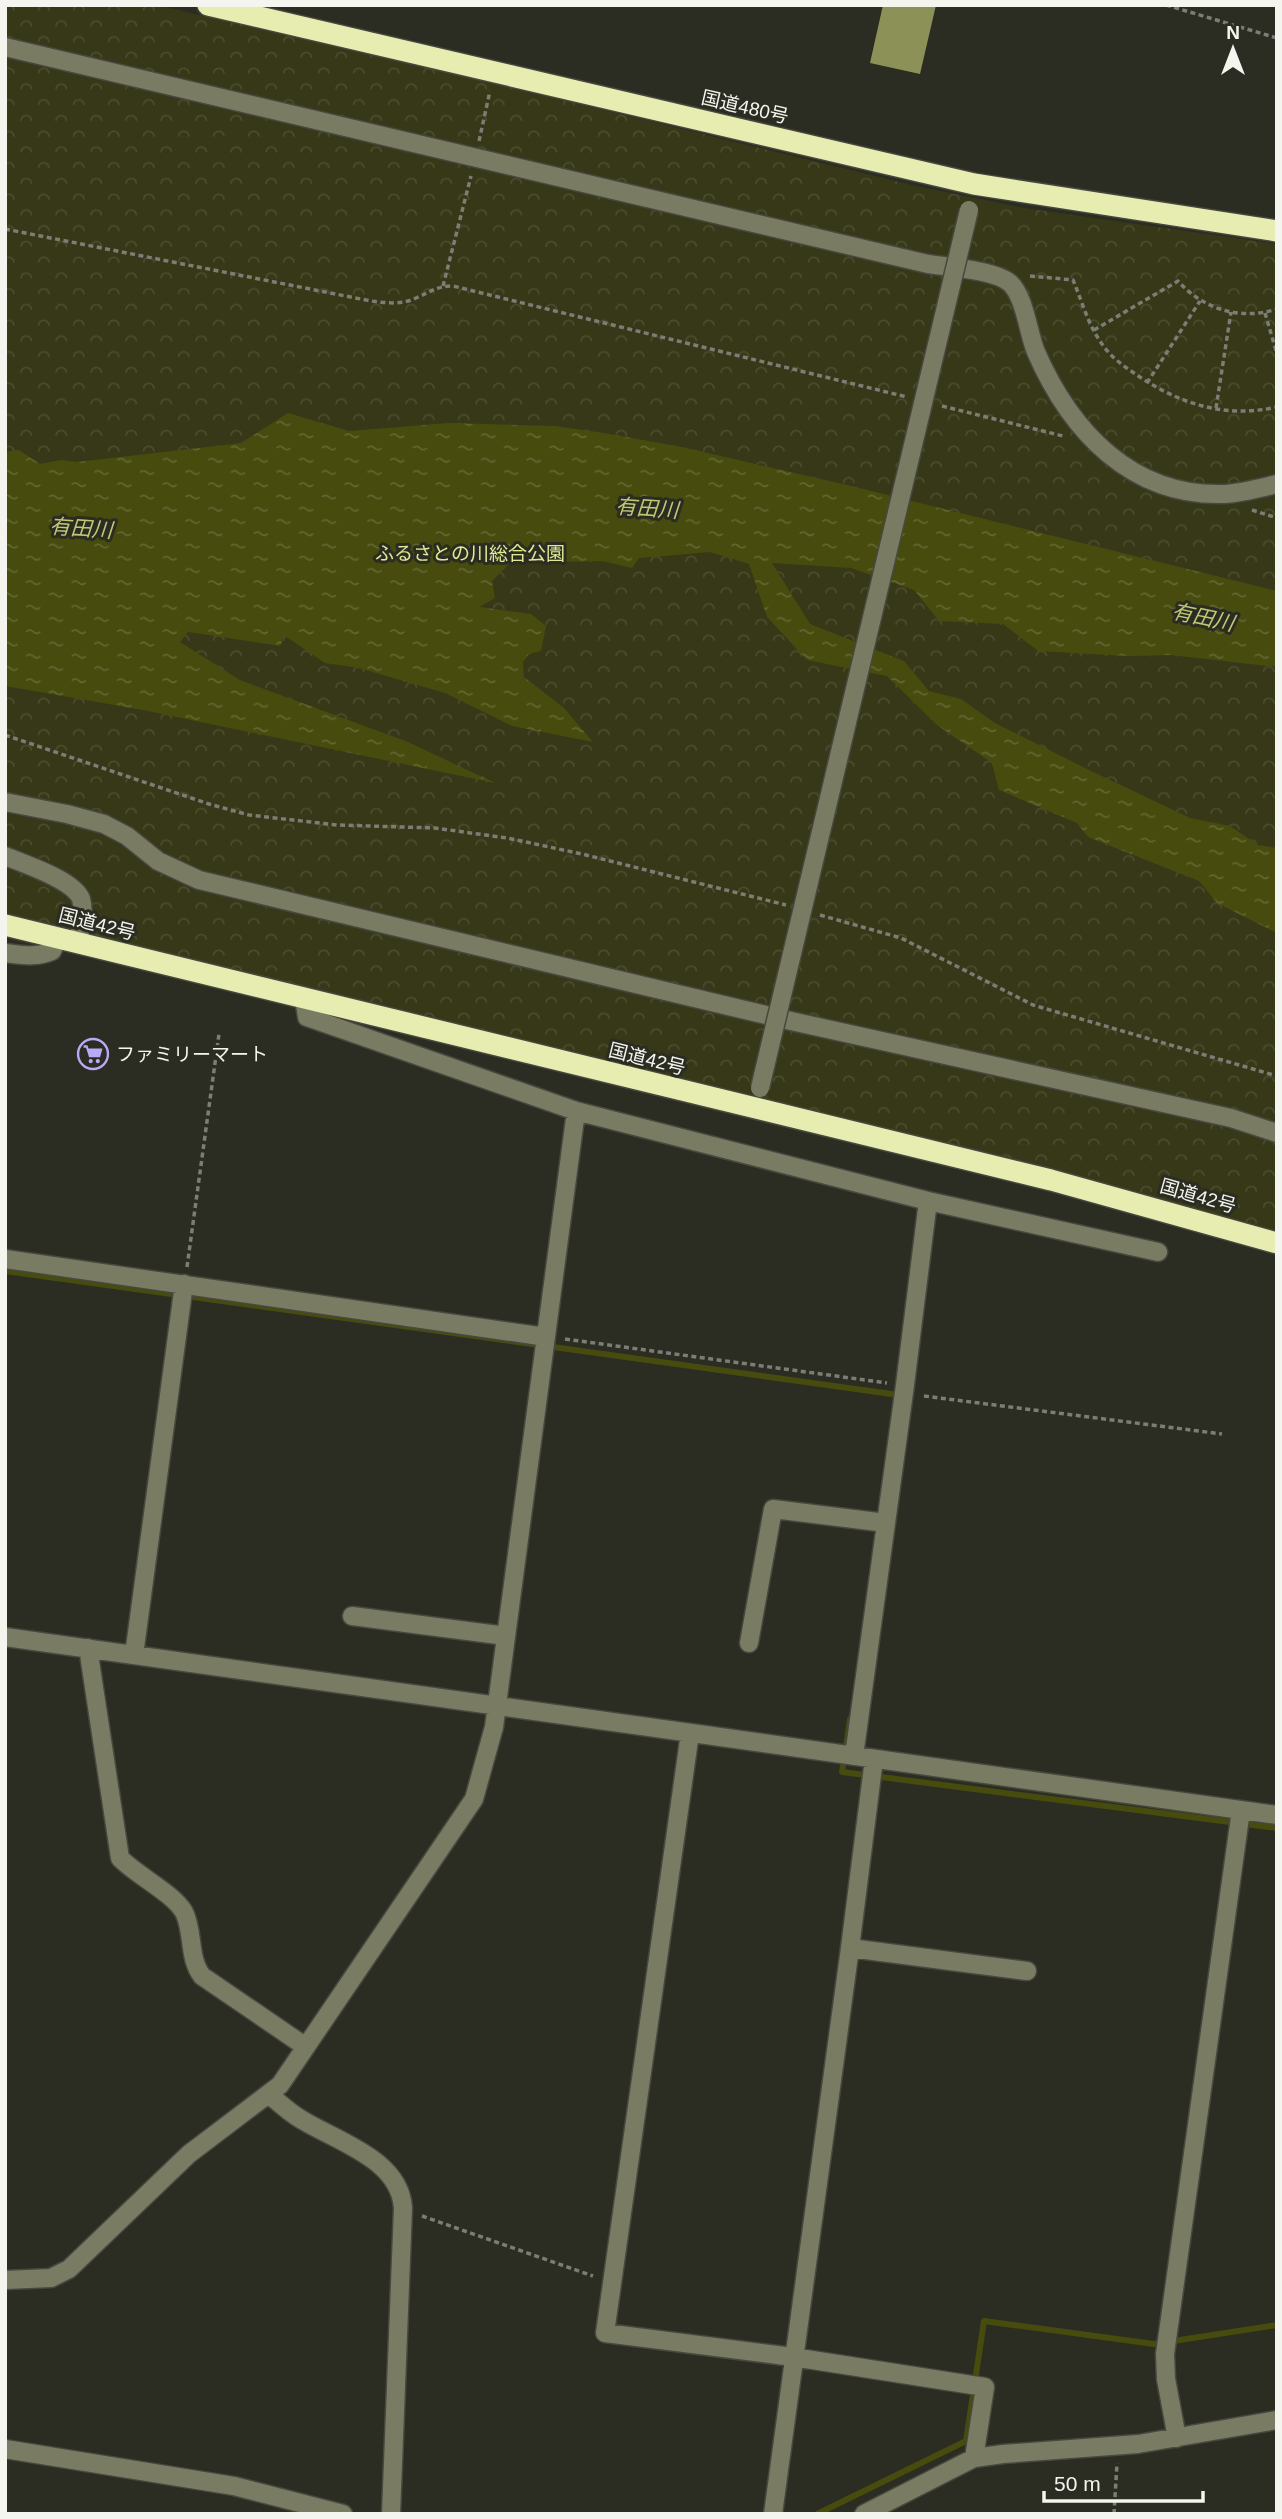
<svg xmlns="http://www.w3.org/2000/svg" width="1282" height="2519" viewBox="0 0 1282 2519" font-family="Helvetica,'Noto Sans JP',sans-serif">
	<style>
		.park { fill: url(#park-crowns) }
		.water { fill: url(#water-ripples) }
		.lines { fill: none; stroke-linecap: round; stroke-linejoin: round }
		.stream { stroke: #474b0e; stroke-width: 6 }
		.building { fill: #8c9257 }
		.minor-casing { stroke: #47483f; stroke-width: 21 }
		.highway-casing { stroke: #47483f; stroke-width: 24 }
		.path { stroke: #7c7d74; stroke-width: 3.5; stroke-dasharray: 5 3.5; stroke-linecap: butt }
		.minor { stroke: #797c63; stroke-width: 18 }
		.highway { stroke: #e7edb0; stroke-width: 21 }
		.minor-bridge-casing { stroke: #47483f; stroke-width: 21; stroke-linecap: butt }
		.minor-bridge { stroke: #797c63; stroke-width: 18 }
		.labels { text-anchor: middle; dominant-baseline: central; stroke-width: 6; stroke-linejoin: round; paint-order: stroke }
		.street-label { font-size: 19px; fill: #f4f5ee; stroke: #2b2c22 }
		.park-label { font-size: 19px; fill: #e1e992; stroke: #2b2c22 }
		.poi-label { font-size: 19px; fill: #f4f5ee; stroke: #2b2c22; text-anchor: start }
		.water-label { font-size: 21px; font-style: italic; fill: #c0c872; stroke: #2b2c22 }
	</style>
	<defs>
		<pattern id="park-crowns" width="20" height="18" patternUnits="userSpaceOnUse" patternTransform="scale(1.75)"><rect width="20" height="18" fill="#363817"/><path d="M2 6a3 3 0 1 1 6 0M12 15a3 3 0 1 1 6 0" fill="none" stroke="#4a4c2e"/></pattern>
		<pattern id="water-ripples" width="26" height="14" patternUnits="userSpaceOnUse" patternTransform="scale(1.75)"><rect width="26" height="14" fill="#474b0e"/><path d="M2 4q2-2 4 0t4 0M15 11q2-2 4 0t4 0" fill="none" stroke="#626631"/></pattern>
	</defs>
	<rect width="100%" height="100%" fill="#2b2c22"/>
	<path class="park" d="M 5,5 L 156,5 L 501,85 L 916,186 L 1024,208 L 1277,244 L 1277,1235 L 5,919 Z"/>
	<path class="water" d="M 288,413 L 349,431 L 449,423 L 555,426 L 604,433 L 682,447 L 851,486 L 1277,591 L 1277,667 L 1171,655 L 1127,656 L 1038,651 L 1003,624 L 939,621 L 914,590 L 851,568 L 772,563 L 810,624 L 904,661 L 929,691 L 961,699 L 995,723 L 1085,768 L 1190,818 L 1230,826 L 1258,845 L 1277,848 L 1277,933 L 1217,903 L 1199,881 L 1088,837 L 1077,823 L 999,790 L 992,763 L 937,725 L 887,676 L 807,660 L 767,617 L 749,564 L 710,552 L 639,558 L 632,568 L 602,561 L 510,563 L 492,581 L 495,598 L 479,607 L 531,614 L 546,626 L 541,651 L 529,654 L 523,662 L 524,677 L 564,708 L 593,742 L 512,726 L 445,693 L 359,668 L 325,663 L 285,636 L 280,646 L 188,632 L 180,642 L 240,680 L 408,742 L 495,783 L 143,710 L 5,686 L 5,452 L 19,450 L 40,464 L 61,460 L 77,462 L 241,443 Z"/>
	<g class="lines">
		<path class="stream" d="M 5,1271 L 899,1395 L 898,1400
			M 850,1719 L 842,1772 L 1277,1828
			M 817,2514 L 966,2441 L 984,2321 L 1154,2344 L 1277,2325"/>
	</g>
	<path class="building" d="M 883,5 L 936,5 L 920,74 L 870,63 Z"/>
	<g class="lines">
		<g class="minor-casing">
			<path id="minor" d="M 5,47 L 928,264 C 948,267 995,270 1010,283 C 1025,297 1028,333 1036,352 C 1071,432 1132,497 1224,494 C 1242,493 1260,488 1277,484
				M 5,802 L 67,814 L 104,824 L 127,836 L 158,861 L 199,880 L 791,1021 L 1231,1118 L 1277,1133
				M 5,856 C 24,864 74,880 81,899 C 85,912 80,930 78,943
				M 5,953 C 22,955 36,958 52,951 L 58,938
				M 304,998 L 307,1017 L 576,1111 L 928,1201 L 1158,1252
				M 5,1259 L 546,1337
				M 352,1616 L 506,1636
				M 5,1637 L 1277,1815
				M 749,1643 L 773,1509 L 886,1523
				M 88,1648 L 120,1858 C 136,1875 173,1893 184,1912 C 194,1932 188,1958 202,1976 L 306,2047
				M 134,1655 L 184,1284
				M 690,1733 L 605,2333 L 793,2357 L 985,2387 L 974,2458
				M 854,1756 L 905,1385 L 928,1201
				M 850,1948 L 1027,1971
				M 269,2094 C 280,2104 291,2114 304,2121 C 339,2142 400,2160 403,2208 L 391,2514
				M 5,2280 L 51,2278 L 69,2269 L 189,2154 L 280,2085 L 474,1799 L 494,1727 L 576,1111
				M 1177,2438 L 1166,2379 L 1165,2354 L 1241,1810
				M 5,2449 L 234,2486 L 343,2514
				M 773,2514 L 850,1948 L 874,1759
				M 864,2514 L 974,2458 L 1003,2454 L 1138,2444 L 1277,2420"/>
		</g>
		<g class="highway-casing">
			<path id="highway" d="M 208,5 L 974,184 L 1277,231
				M 5,925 L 1051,1180 L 1277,1243"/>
		</g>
		<path class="path" d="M 1166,5 L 1277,38
			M 479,141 L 490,91
			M 5,229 L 371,301 C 386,303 402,305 416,298 C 430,292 437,286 453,286 L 907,397
			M 1030,276 L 1073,280 C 1082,301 1088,325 1102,344 C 1110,356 1122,365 1134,373 C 1177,403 1224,419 1277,407
			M 443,286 L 471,176
			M 1265,313 L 1277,354
			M 1094,330 L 1178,281 C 1203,309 1240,321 1277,309
			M 1147,383 L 1200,301
			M 942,406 L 1063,436
			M 1216,408 L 1231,312
			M 1252,510 L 1277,518
			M 5,735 L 209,804 L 249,815 L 337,825 L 435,828 L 507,838 L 582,854 L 786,905
			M 820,915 L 901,938 L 1033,1005 L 1277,1076
			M 187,1267 L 219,1034
			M 565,1339 L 887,1383
			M 924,1396 L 1222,1434
			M 422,2216 L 593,2276
			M 1114,2514 L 1117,2463"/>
		<use href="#minor" class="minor"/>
		<use href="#highway" class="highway"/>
		<g class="minor-bridge-casing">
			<path id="minor-bridge" d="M 760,1088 L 969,210"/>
		</g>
		<use href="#minor-bridge" class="minor-bridge"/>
	</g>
	<defs>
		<g id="supermarket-ring" transform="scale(1.575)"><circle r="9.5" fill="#2b2c22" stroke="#baaaf6" stroke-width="1.5"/><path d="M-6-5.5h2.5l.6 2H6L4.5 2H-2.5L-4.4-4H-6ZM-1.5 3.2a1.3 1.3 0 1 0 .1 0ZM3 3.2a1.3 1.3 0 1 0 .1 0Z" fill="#baaaf6"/></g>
	</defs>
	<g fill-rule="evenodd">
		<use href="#supermarket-ring" x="93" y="1054"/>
	</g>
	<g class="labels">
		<g class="street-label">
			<text transform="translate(745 107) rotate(13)">国道480号</text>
			<text transform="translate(97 924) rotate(14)">国道42号</text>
			<text transform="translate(647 1059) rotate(14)">国道42号</text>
			<text transform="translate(1198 1196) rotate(16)">国道42号</text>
		</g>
		<g class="park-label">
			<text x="470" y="553">ふるさとの川総合公園</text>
		</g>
		<g class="poi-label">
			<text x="116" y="1054">ファミリーマート</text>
		</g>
		<g class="water-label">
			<text transform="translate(647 508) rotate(4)">有田川</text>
			<text transform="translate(81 528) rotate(4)">有田川</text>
			<text transform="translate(1203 617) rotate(12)">有田川</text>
		</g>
	</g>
	<rect width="1282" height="2519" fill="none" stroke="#f4f5ee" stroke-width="14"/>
	<g transform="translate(1233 49)" stroke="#2b2c22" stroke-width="5" paint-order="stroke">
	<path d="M0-5L12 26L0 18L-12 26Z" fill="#f4f5ee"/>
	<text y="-10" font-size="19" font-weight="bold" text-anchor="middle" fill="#f4f5ee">N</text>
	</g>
	<path d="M1044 2491v10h159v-10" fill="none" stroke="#f4f5ee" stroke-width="3.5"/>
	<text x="1054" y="2491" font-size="21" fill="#f4f5ee" stroke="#2b2c22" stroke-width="5" paint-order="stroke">50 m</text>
</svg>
